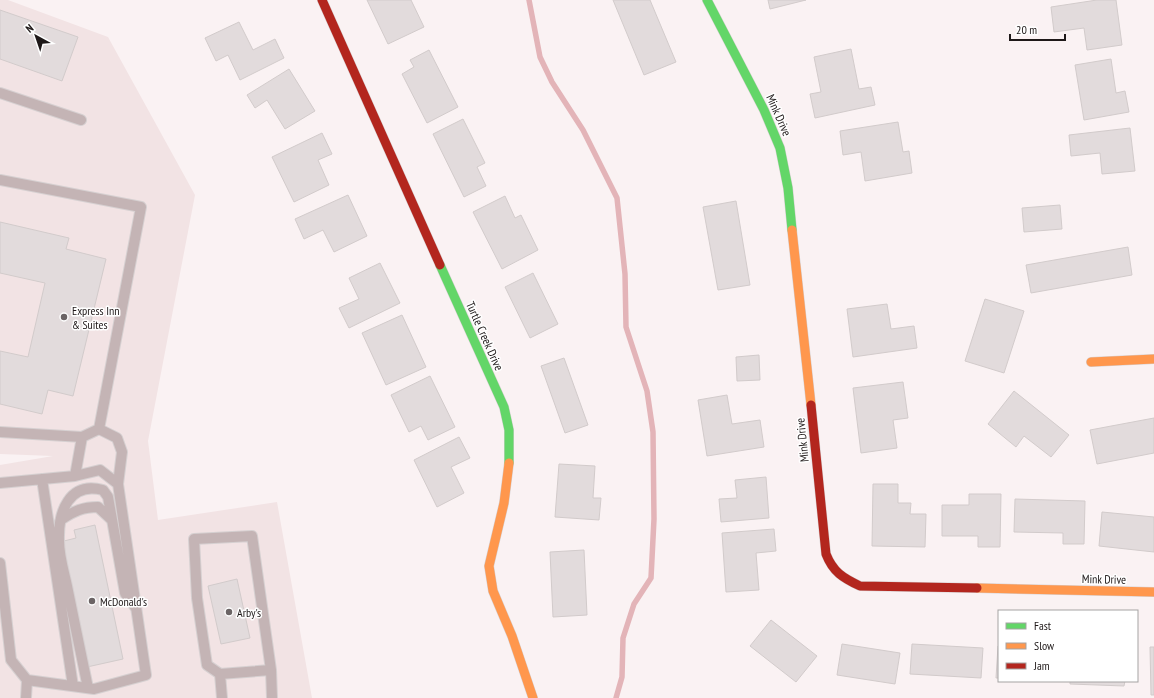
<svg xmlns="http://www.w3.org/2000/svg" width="1154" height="698" viewBox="0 0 1154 698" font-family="'PT Sans Narrow',sans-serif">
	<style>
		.built { fill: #f2e3e4 }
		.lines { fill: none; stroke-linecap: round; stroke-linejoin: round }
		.stream { stroke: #e3b4b8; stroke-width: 5.5 }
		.building { fill: #e2dbdc; stroke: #d2cbcb }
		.lane-casing { stroke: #d6d0d1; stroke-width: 12 }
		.fast-casing { stroke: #d6d0d1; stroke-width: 10 }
		.slow-casing { stroke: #d6d0d1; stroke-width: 10 }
		.jam-casing { stroke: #d6d0d1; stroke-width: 10 }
		.lane { stroke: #c4b4b5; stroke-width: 10 }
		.fast { stroke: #63d668; stroke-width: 9 }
		.slow { stroke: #ff974d; stroke-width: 9 }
		.jam { stroke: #b3261e; stroke-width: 9 }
		.poi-dot { fill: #6b6465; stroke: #fff; stroke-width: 1.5 }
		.labels { text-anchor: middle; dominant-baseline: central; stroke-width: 3; stroke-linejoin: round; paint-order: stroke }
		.street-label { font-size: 12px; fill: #1e1818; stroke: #fff }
		.poi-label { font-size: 12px; fill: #1e1818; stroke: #fff; text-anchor: start }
	</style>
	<rect width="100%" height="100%" fill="#faf2f3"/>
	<path class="built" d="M 0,0 L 8,0 L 108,37 L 195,195 L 148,441 L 158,520 L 277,502 L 312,698 L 0,698 L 0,465 L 53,456 L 0,454 Z"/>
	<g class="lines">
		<path class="stream" d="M 529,0 L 540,57 L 552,82 L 583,130 L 617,198 L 625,274 L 626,327 L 647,391 L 653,432 L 654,519 L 651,578 L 634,604 L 623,638 L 622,677 L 616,698"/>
	</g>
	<path class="building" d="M 367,0 L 411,0 L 424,27 L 388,44 Z
		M 613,0 L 650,0 L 676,62 L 644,75 Z
		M 768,0 L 806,0 L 770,9 Z
		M 1097,0 L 1116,0 L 1122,45 L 1087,50 L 1084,28 L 1054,32 L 1051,7 Z
		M 0,10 L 78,37 L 62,81 L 0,59 Z
		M 239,22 L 253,50 L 275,39 L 284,58 L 240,80 L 228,55 L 216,61 L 205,38 Z
		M 851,49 L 859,89 L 871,87 L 875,105 L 815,118 L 810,94 L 821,92 L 814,57 Z
		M 429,50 L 458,107 L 427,123 L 402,74 L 414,67 L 410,60 Z
		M 1111,59 L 1116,93 L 1125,91 L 1129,112 L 1084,120 L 1075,65 Z
		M 289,69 L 315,111 L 285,129 L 267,100 L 255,108 L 247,95 Z
		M 463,119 L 485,163 L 477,167 L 486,186 L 464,197 L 433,134 Z
		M 898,122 L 903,152 L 909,151 L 912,173 L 865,181 L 861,152 L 843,155 L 840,131 Z
		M 1130,128 L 1135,171 L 1102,174 L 1100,153 L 1071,156 L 1069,135 Z
		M 322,133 L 332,154 L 318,160 L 329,185 L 294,202 L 272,157 Z
		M 348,195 L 367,236 L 334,252 L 323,230 L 304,239 L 295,219 Z
		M 505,196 L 515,218 L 521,215 L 538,250 L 502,269 L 473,212 Z
		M 736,201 L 750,285 L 718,290 L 703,207 Z
		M 1060,205 L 1062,229 L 1024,232 L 1022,208 Z
		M 0,222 L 69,238 L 66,249 L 106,259 L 73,396 L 48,390 L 42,414 L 0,404 L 0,351 L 28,357 L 45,283 L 0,273 Z
		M 1128,247 L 1132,275 L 1031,293 L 1026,265 Z
		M 380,263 L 400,303 L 349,328 L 339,308 L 359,299 L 349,278 Z
		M 533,273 L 558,324 L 530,338 L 505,287 Z
		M 985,299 L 1024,311 L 1004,373 L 965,361 Z
		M 887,304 L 891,329 L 914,326 L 917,348 L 853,357 L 847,309 Z
		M 402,315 L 426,367 L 386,385 L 362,333 Z
		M 759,355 L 760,380 L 737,381 L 736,357 Z
		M 564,358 L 588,425 L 565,433 L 541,366 Z
		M 430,376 L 455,427 L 428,440 L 421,426 L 409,432 L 391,395 Z
		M 903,382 L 908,418 L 893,420 L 897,448 L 861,453 L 853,388 Z
		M 1014,391 L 1069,435 L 1051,457 L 1024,436 L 1016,447 L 988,424 Z
		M 727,395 L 732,424 L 760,420 L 764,447 L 707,456 L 698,400 Z
		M 1154,418 L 1154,453 L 1097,464 L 1090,430 Z
		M 459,437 L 470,458 L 451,467 L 464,493 L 437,507 L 414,460 Z
		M 559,464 L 595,466 L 593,498 L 601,498 L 599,520 L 555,517 Z
		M 766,477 L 769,518 L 721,522 L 719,499 L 737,498 L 735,480 Z
		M 873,484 L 898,484 L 898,503 L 911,503 L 910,514 L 926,514 L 925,547 L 872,546 Z
		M 969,494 L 1001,494 L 1000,547 L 978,547 L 978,536 L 942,536 L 942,505 L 969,505 Z
		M 1015,499 L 1085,501 L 1084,544 L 1063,544 L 1063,533 L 1014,532 Z
		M 1102,512 L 1154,517 L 1154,552 L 1099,546 Z
		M 95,525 L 123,659 L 87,667 L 60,542 L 76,538 L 74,530 Z
		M 774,529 L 776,551 L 756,553 L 759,590 L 726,592 L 722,533 Z
		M 584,550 L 587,615 L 553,617 L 550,552 Z
		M 237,579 L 250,638 L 221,644 L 208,586 Z
		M 771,620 L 817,656 L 796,682 L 750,646 Z
		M 842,644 L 900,653 L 895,684 L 837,675 Z
		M 912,644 L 983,648 L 981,678 L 910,674 Z
		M 998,646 L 999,646 L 999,678 L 996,678 Z
		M 1150,647 L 1154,647 L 1154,695 L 1151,695 Z
		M 1070,681 L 1125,681 L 1124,686 L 1070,684 Z"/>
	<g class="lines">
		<g class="lane-casing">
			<path id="lane" d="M 0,93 L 81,120
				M 0,180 L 141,207 L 99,429 L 82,437 L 75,476
				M 99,429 L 117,438 L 122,452 L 118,484
				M 0,432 L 82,437
				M 42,479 L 73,686
				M 0,483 L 75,476 L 100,470 L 118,484 L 146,675 L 94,689 L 27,680
				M 62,519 C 74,511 83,507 98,507 L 112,520
				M 0,563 L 11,660 L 27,680 L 26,698
				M 220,674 L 271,670
				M 88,688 C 81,654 74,620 67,586 C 64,572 59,556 59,541 C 58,512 69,481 103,490 L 108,497 L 125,593 L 135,607
				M 222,698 L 220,674 L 207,665 L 197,598 L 194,539 L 252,536 L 271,670 L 272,698"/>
		</g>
		<g class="fast-casing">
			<path id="fast" d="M 707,0 L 764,110 L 780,148 L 788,188 L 792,230
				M 440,265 L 504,407 L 509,430 L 509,463"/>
		</g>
		<g class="slow-casing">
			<path id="slow" d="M 792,230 L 811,405
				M 1091,362 L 1154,359
				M 509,463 L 504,503 L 489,566 L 493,591 L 512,636 L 533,698
				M 977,588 L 1154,592"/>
		</g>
		<g class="jam-casing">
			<path id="jam" d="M 322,0 L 440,265
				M 811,405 L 826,554 C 833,572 843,578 860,586 L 977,588"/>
		</g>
		<use href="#lane" class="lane"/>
		<use href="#fast" class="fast"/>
		<use href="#slow" class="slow"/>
		<use href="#jam" class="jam"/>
	</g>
	<g class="poi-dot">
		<circle cx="64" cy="317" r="4"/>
		<circle cx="92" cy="601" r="4"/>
		<circle cx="229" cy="612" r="4"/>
	</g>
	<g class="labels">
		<g class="street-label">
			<text transform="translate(779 115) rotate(66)">Mink Drive</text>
			<text transform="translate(485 336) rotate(66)">Turtle Creek Drive</text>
			<text transform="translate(802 440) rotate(-96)">Mink Drive</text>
			<text transform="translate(1104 579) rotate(1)">Mink Drive</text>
		</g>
		<g class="poi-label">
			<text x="72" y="310">Express Inn<tspan x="72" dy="14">&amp; Suites</tspan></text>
			<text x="100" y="601">McDonald's</text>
			<text x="237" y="612">Arby's</text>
		</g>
	</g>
	<rect x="998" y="610" width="140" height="72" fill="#ffffff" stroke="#a5a3a3"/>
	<rect x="1006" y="623" width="20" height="6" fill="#63d668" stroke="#a5a3a3"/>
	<text x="1034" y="630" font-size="12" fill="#1e1818">Fast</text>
	<rect x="1006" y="643" width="20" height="6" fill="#ff974d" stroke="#a5a3a3"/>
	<text x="1034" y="650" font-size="12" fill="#1e1818">Slow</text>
	<rect x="1006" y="663" width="20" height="6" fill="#b3261e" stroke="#a5a3a3"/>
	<text x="1034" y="670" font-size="12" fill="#1e1818">Jam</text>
	<g transform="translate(36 36) rotate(320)" stroke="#ffffff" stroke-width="3" paint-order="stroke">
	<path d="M0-3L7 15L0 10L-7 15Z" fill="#1e1818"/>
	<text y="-6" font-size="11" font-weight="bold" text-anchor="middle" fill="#1e1818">N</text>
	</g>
	<path d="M1010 34v6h55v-6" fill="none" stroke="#1e1818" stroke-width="2"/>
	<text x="1016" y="34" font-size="12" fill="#1e1818" stroke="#ffffff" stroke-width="3" paint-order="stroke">20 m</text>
</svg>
